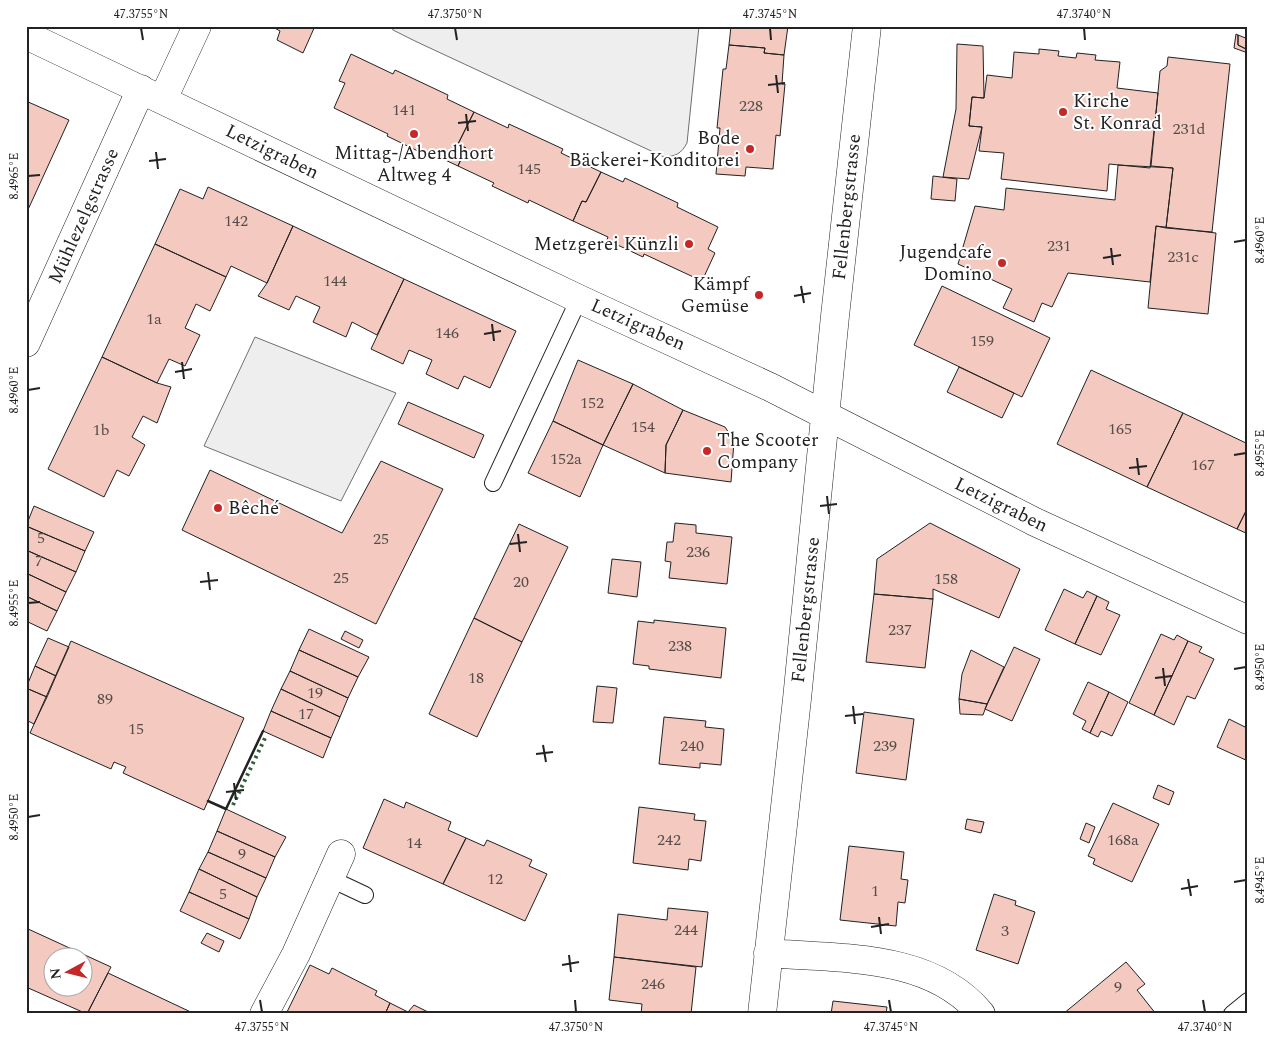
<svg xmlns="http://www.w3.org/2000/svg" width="1274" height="1040" viewBox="0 0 1274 1040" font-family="Spectral,serif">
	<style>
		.green { fill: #eee; stroke: #6f6f6f }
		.building { fill: #f3c9c0; stroke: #222; fill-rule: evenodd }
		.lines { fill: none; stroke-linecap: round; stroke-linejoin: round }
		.service-casing { stroke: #222; stroke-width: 18 }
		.minor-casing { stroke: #222; stroke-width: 29 }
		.service { stroke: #fff; stroke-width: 16 }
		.minor { stroke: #fff; stroke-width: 28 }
		.hedge { stroke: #2f5e38; stroke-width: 4; stroke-dasharray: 2.5 4; stroke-linecap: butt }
		.wall { stroke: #222; stroke-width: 2.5 }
		.ticks { fill: none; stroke: #222; stroke-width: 2 }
		.poi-dot { fill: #c62828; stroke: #fff; stroke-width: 2 }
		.labels { text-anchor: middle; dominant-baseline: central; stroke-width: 4; stroke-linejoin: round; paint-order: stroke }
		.number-label { font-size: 16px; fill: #564c4a }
		.poi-label { font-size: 19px; fill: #222; stroke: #fff; text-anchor: end }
		.street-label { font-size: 19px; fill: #222; stroke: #fff }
		.neatline { fill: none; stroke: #222; stroke-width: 2 }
		.ticks-label { font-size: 12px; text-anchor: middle; fill: #222 }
	</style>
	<rect width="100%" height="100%" fill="#fff"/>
	<path class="green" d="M 391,26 L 699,26 L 687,143 C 681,154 676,156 664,157 L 417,42 L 393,30 Z
		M 255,337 L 396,393 L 341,501 L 204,446 Z"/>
	<path class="building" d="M 271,26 L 315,26 L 303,53 L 277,40 L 280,31 Z
		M 731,26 L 788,26 L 784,55 L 764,53 L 765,48 L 729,45 Z
		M 1236,34 L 1238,35 L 1238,45 L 1248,50 L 1248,53 L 1234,48 Z
		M 1238,35 L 1248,39 L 1248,50 L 1238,45 Z
		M 957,44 L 983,46 L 984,98 L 972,97 L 969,126 L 982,127 L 969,179 L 943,177 L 956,109 Z
		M 729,45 L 765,48 L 764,53 L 784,55 L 782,84 L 785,84 L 780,136 L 776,135 L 773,169 L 746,167 L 745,176 L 716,174 L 720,128 L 717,128 L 723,69 L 726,69 Z
		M 1039,49 L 1059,51 L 1058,56 L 1076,58 L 1077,53 L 1096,55 L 1095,60 L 1120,62 L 1117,88 L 1158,93 L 1150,168 L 1109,164 L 1107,191 L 1001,179 L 1004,153 L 979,151 L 982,127 L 969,126 L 972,97 L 984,98 L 987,75 L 1012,78 L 1014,52 L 1039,54 Z
		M 351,54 L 393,74 L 395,70 L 448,95 L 447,99 L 474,112 L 458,144 L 466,148 L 458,166 L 424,150 L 422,153 L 387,136 L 388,134 L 334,108 L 345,83 L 339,81 Z
		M 1168,57 L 1230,64 L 1212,232 L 1166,228 L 1173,168 L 1151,166 L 1160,71 L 1167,66 Z
		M 26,101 L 69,120 L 26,214 Z
		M 474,112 L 508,128 L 509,124 L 563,149 L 561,153 L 601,172 L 586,202 L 582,201 L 573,221 L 529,200 L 528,203 L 492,186 L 494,183 L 458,166 L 466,148 L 458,144 Z
		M 1118,165 L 1173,168 L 1166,228 L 1156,226 L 1150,282 L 1068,273 L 1052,307 L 1042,303 L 1034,322 L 1003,308 L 1012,289 L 958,264 L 975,206 L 1004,210 L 1006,188 L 1115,200 Z
		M 601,172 L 623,182 L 625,178 L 678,203 L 677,207 L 718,227 L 708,249 L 715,253 L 702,281 L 644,254 L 643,257 L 607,240 L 608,237 L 573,221 L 582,201 L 586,202 Z
		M 933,176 L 957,179 L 955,201 L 931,199 Z
		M 208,187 L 293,226 L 267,283 L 231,266 L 226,277 L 155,244 L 180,189 L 203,199 Z
		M 293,226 L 404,279 L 377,335 L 352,322 L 346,337 L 313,322 L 320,307 L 296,296 L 289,310 L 258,296 L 267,283 Z
		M 1156,226 L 1216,233 L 1208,314 L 1148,308 Z
		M 155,244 L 226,277 L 210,311 L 196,304 L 185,328 L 200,335 L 185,366 L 169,359 L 157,383 L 102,357 Z
		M 404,279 L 516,331 L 490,388 L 464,376 L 458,389 L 426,374 L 432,360 L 409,350 L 403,364 L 371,349 Z
		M 942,286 L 1050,338 L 1022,397 L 914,345 Z
		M 102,357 L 157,383 L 171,387 L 157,423 L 143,416 L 132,437 L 145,445 L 129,476 L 117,470 L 104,497 L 48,469 Z
		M 578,360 L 633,384 L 603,445 L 553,421 Z
		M 959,367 L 1014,393 L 1002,418 L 947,392 Z
		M 1091,370 L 1183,413 L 1147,487 L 1057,444 Z
		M 633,384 L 683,410 L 666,445 L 665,473 L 603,445 Z
		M 408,402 L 484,435 L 474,458 L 398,424 Z
		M 683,410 L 725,427 L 729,433 L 734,441 L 731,482 L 665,473 L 666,445 Z
		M 1183,413 L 1248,444 L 1248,507 L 1237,529 L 1147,487 Z
		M 553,421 L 603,445 L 580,497 L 528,473 Z
		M 381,461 L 443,489 L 376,624 L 182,530 L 210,470 L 342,533 Z
		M 34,506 L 94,532 L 85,551 L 26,526 Z
		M 1248,507 L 1248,534 L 1237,529 Z
		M 675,523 L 696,525 L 696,533 L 732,537 L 727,584 L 669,578 L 671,562 L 665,561 L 667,542 L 673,542 Z
		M 930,523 L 1020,569 L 999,618 L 933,589 L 933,599 L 874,594 L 877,559 Z
		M 519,524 L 568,547 L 522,642 L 474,618 Z
		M 26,526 L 85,551 L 76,572 L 26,550 Z
		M 26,550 L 76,572 L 66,592 L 26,573 Z
		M 612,559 L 641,562 L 637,597 L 608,593 Z
		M 26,573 L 66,592 L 57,611 L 26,596 Z
		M 1064,589 L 1083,598 L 1087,591 L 1097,596 L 1075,644 L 1045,630 Z
		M 874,594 L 933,599 L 925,668 L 866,662 Z
		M 26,596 L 57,611 L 47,631 L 26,621 Z
		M 1097,596 L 1109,602 L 1106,609 L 1120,615 L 1101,655 L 1075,644 Z
		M 474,618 L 522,642 L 477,737 L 429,714 Z
		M 654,620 L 726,628 L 721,678 L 649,669 L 649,666 L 633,664 L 638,621 L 654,623 Z
		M 309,629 L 369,657 L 358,677 L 299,650 Z
		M 345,631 L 363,640 L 359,648 L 341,639 Z
		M 1161,634 L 1174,640 L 1177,635 L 1188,641 L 1154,715 L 1129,703 Z
		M 48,638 L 69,647 L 56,676 L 35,666 Z
		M 71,641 L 244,718 L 204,810 L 123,773 L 126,767 L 114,762 L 111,769 L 30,733 Z
		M 1188,641 L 1202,647 L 1199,652 L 1214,659 L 1195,699 L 1187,696 L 1174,725 L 1154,715 Z
		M 1014,647 L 1040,659 L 1012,721 L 985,709 Z
		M 299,650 L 358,677 L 348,698 L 290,671 Z
		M 971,650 L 1004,667 L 987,704 L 959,699 L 962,674 Z
		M 35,666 L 56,676 L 47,697 L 26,688 Z
		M 290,671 L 348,698 L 340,717 L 281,689 Z
		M 1088,682 L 1109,692 L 1090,733 L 1082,729 L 1086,721 L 1073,714 Z
		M 597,686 L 617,688 L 613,723 L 593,722 Z
		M 26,688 L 47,697 L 34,724 L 26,720 Z
		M 281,689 L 340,717 L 331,738 L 271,711 Z
		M 1109,692 L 1128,702 L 1112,736 L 1101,731 L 1098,737 L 1090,733 Z
		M 959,699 L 987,704 L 983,715 L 960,714 Z
		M 271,711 L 331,738 L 323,758 L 263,731 Z
		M 864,712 L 914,719 L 906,780 L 856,773 Z
		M 664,717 L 706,721 L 705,727 L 724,729 L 721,765 L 700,763 L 700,768 L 659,764 Z
		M 1229,719 L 1245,727 L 1248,719 L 1248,761 L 1217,747 Z
		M 1158,785 L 1174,792 L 1169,805 L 1153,798 Z
		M 384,799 L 404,808 L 406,802 L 451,822 L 448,830 L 466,838 L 443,884 L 363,848 Z
		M 1113,803 L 1159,824 L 1132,882 L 1093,864 L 1095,859 L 1088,856 Z
		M 639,807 L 695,814 L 694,820 L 706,821 L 701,861 L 689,859 L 688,870 L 633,863 Z
		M 226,809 L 286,837 L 275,857 L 217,831 Z
		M 967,819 L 984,822 L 981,833 L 965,829 Z
		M 1086,823 L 1095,827 L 1089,843 L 1080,839 Z
		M 217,831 L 275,857 L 266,878 L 208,852 Z
		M 466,838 L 484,846 L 487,840 L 532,860 L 529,866 L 547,874 L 525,921 L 443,884 Z
		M 849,846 L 904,852 L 901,879 L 908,880 L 905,903 L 898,902 L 896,926 L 840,920 Z
		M 208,852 L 266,878 L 257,897 L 199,869 Z
		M 199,869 L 257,897 L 249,919 L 189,892 Z
		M 189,892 L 249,919 L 240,939 L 180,911 Z
		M 994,894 L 1016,901 L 1015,905 L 1035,912 L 1018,964 L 976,950 Z
		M 668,908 L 708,912 L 702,967 L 614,957 L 618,914 L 667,920 Z
		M 26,928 L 111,967 L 87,1014 L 26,987 ZM 52,958 L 82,958 L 82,988 L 52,988 Z
		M 207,933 L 224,941 L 219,952 L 201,943 Z
		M 614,957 L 696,967 L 691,1014 L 641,1014 L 642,1004 L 609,1000 Z
		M 1126,962 L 1145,984 L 1137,990 L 1156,1014 L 1063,1014 Z
		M 310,965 L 329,974 L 332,968 L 377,991 L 375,995 L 390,1003 L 385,1014 L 287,1012 Z
		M 108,973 L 195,1014 L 87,1014 Z
		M 833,1001 L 887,1007 L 886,1014 L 831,1014 Z
		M 390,1003 L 408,1012 L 414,1005 L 432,1014 L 385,1014 Z"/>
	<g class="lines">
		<g class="service-casing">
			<path id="service" d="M 493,483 L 579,299
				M 331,879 L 365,895
				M 1232,1014 L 1248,1001"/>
		</g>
		<g class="minor-casing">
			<path id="minor" d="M 26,35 L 579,299 L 770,387 L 1035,522 L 1248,620
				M 163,99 L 197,26
				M 26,343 L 141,89
				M 768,953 C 840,959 931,953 981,1014
				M 264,1014 L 296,954 L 341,854
				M 762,1014 L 797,699 L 835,316 L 867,26"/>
		</g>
		<use href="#service" class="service"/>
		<use href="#minor" class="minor"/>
		<path class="hedge" d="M 233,805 L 266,736"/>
		<path class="wall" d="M 208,801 L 226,809 L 263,731"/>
	</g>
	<path class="ticks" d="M 141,28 L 143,40M 455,28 L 457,40M 770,28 L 771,40M 1084,28 L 1085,40M 776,75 L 778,93M 768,85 L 785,83M 466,114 L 468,131M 458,123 L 476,121M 156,152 L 158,169M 149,161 L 166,159M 28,176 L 40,175M 1234,242 L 1246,240M 1111,248 L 1113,265M 1103,258 L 1121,255M 801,286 L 804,303M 794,296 L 811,293M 492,324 L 494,341M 484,334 L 501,331M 182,362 L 184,379M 175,372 L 192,369M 28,390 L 40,388M 1234,455 L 1246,453M 1137,458 L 1139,475M 1129,468 L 1147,466M 827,496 L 829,514M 820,506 L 837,504M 518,534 L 520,552M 510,544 L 527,542M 208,572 L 210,590M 200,582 L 218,580M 28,603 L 40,602M 1163,668 L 1165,686M 1234,669 L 1246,667M 1155,678 L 1172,676M 853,706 L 855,724M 845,716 L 863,714M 543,745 L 546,762M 536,754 L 553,752M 234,783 L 236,800M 226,792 L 244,790M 28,817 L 40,815M 1188,879 L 1191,896M 1234,882 L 1246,880M 1181,889 L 1198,886M 879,917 L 881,934M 871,927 L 889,924M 569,955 L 571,972M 562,965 L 579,962M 260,1000 L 262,1012M 575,1000 L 576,1012M 889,1000 L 891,1012M 1203,1000 L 1205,1012"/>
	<g class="poi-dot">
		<circle cx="1063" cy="112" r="5"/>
		<circle cx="414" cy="134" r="5"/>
		<circle cx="750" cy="149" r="5"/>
		<circle cx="689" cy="244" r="5"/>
		<circle cx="1002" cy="263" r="5"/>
		<circle cx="759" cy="295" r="5"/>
		<circle cx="707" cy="451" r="5"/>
		<circle cx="218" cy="508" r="5"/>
	</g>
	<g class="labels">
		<g class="number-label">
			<text x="751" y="106">228</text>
			<text x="404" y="110">141</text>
			<text x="1189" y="129">231d</text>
			<text x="529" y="169">145</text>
			<text x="236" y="221">142</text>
			<text x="1059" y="246">231</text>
			<text x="1183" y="257">231c</text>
			<text x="335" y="281">144</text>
			<text x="154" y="319">1a</text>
			<text x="447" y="333">146</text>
			<text x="982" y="341">159</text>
			<text x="592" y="403">152</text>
			<text x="643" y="427">154</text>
			<text x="1120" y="429">165</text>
			<text x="101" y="430">1b</text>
			<text x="566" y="459">152a</text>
			<text x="1203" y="465">167</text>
			<text x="41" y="538">5</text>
			<text x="381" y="539">25</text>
			<text x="698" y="552">236</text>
			<text x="39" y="561">7</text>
			<text x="341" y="578">25</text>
			<text x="946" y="579">158</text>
			<text x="521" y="582">20</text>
			<text x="900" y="630">237</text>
			<text x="680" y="646">238</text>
			<text x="476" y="678">18</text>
			<text x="315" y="693">19</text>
			<text x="105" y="699">89</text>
			<text x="306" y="714">17</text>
			<text x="136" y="729">15</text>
			<text x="692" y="746">240</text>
			<text x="885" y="746">239</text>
			<text x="669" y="840">242</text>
			<text x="1123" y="840">168a</text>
			<text x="414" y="843">14</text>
			<text x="242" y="854">9</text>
			<text x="495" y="879">12</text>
			<text x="875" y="891">1</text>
			<text x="223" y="894">5</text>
			<text x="686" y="930">244</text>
			<text x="1005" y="931">3</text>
			<text x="653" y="984">246</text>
			<text x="1118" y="987">9</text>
		</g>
		<g class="poi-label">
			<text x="1073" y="101" text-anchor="start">Kirche<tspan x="1073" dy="22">St. Konrad</tspan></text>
			<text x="740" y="138">Bode<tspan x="740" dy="22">Bäckerei-Konditorei</tspan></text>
			<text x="414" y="153" text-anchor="middle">Mittag-/Abendhort<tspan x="414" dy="22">Altweg 4</tspan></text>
			<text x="679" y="244">Metzgerei Künzli</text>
			<text x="992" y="252">Jugendcafe<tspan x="992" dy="22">Domino</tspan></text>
			<text x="749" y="284">Kämpf<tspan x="749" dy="22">Gemüse</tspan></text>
			<text x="717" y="440" text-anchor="start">The Scooter<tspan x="717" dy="22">Company</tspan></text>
			<text x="228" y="508" text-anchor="start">Bêché</text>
		</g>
		<g class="street-label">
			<text transform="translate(272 152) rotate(26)">Letzigraben</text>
			<text transform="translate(847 207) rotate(-84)">Fellenbergstrasse</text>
			<text transform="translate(84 216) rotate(-66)">Mühlezelgstrasse</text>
			<text transform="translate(638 325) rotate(24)">Letzigraben</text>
			<text transform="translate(1001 505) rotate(26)">Letzigraben</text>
			<text transform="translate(806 610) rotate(-84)">Fellenbergstrasse</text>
		</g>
	</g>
	<rect width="1274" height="1040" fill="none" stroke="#ffffff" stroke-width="55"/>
	<g transform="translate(68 972) rotate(263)"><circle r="24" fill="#ffffff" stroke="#a7a7a7"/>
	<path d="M0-4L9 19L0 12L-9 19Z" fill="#c62828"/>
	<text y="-8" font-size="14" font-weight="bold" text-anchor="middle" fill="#222222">N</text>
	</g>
	<rect x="28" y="28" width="1218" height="984" class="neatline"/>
	<g class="ticks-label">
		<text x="141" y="18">47.3755°N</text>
		<text x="455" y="18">47.3750°N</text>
		<text x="770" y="18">47.3745°N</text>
		<text x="1084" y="18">47.3740°N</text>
		<text transform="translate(14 176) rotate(-90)" y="4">8.4965°E</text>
		<text transform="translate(1260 240) rotate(-90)" y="4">8.4960°E</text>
		<text transform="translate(14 390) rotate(-90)" y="4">8.4960°E</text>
		<text transform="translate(1260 453) rotate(-90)" y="4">8.4955°E</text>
		<text transform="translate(14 603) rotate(-90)" y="4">8.4955°E</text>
		<text transform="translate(1260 667) rotate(-90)" y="4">8.4950°E</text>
		<text transform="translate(14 817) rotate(-90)" y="4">8.4950°E</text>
		<text transform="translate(1260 880) rotate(-90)" y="4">8.4945°E</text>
		<text x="262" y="1031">47.3755°N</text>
		<text x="576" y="1031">47.3750°N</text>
		<text x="891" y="1031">47.3745°N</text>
		<text x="1205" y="1031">47.3740°N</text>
	</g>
</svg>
